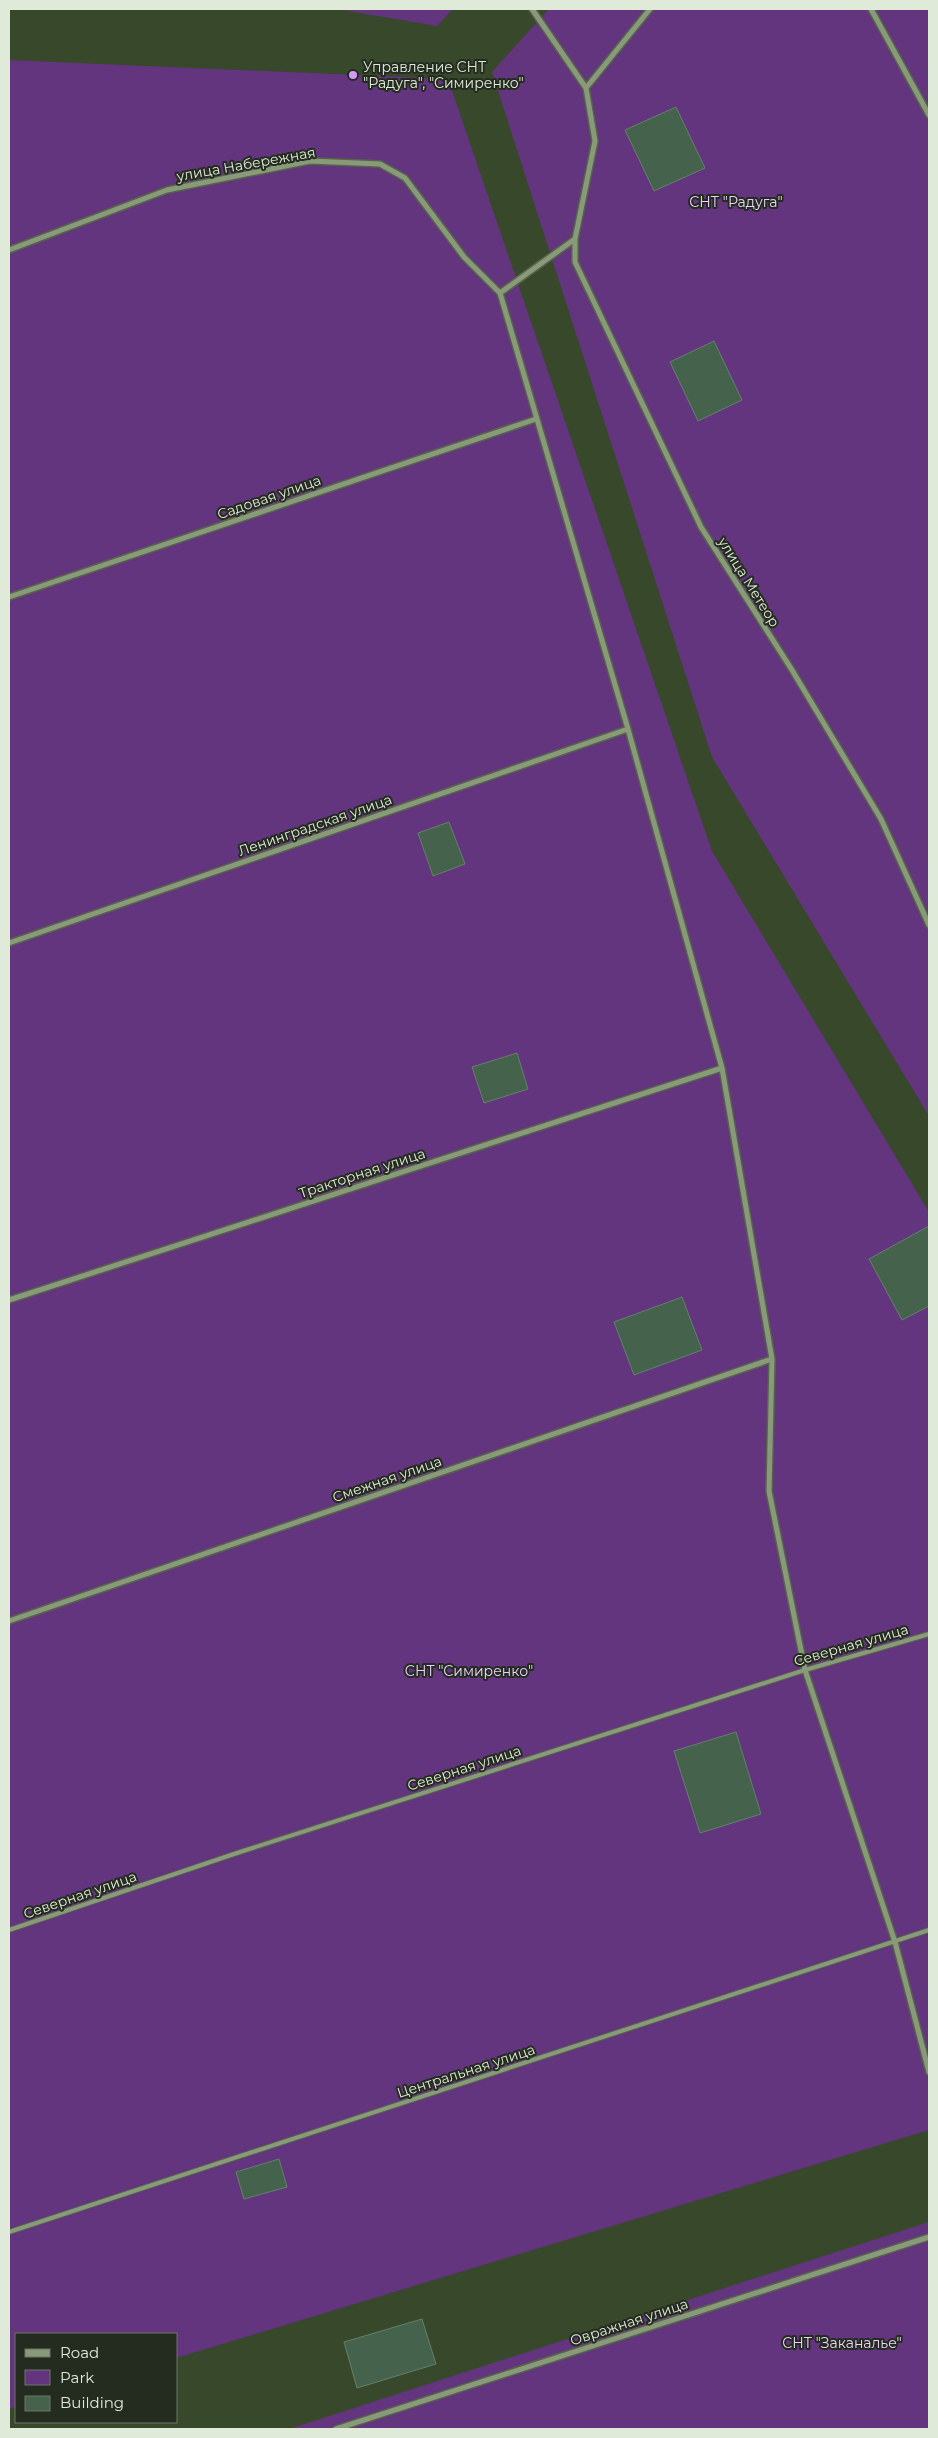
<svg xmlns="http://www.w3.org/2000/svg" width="938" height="2438" viewBox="0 0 938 2438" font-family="Montserrat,sans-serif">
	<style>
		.green { fill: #63357e }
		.building { fill: #45624c; stroke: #63816a }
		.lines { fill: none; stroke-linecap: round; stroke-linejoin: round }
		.service-casing { stroke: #56634a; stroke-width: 6 }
		.minor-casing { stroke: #56634a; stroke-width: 8 }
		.service { stroke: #889a7a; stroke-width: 4 }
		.minor { stroke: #889a7a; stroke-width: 5 }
		.poi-dot { fill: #d69bfa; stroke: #242b1f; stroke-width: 2 }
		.labels { text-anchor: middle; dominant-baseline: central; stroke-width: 4; stroke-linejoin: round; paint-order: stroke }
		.poi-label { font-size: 14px; fill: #e0ead9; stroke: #242b1f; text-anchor: start }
		.street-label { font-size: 14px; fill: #e0ead9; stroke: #242b1f }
		.park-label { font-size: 14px; fill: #ebd1fc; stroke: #242b1f }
	</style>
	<rect width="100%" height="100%" fill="#38482b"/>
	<path class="green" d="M 337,9 L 453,9 L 437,26 Z
		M 549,9 L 929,9 L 929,1116 L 712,757 L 492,72 Z
		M 9,60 L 448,79 L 712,851 L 929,1212 L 929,2130 L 176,2358 L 176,2334 L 16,2334 L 16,2406 L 9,2409 Z
		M 929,2222 L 929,2429 L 289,2429 Z"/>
	<path class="building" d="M 676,107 L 705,168 L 654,191 L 625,130 Z
		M 714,341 L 742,400 L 698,421 L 670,362 Z
		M 449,822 L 465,864 L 433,876 L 418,833 Z
		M 517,1053 L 528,1089 L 484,1103 L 472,1067 Z
		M 929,1226 L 929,1306 L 902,1320 L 869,1259 Z
		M 682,1297 L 702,1350 L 634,1375 L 614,1322 Z
		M 736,1732 L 761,1814 L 700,1833 L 674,1751 Z
		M 279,2159 L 287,2187 L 244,2199 L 236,2172 Z
		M 422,2319 L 436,2364 L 357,2388 L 344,2342 Z"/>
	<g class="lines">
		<g class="service-casing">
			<path id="service" d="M 9,1930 L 237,1853 L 805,1670 L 929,1634
				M 9,2232 L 929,1930"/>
		</g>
		<g class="minor-casing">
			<path id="minor" d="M 532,9 L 586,88
				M 871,9 L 929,115
				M 575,239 L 575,262 L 701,527 L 792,670 L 881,819 L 929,925
				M 9,250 L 167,190 L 310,161 L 380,164 L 405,178 L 464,257 L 500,293 L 628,729 L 722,1068 L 772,1359 L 769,1491 L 805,1670 L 895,1942 L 929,2072
				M 500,293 L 575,239 L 595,141 L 586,88 L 650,9
				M 9,597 L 536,419
				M 9,943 L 628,729
				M 9,1300 L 722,1068
				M 9,1621 L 772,1359
				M 336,2429 L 929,2237"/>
		</g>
		<use href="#service" class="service"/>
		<use href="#minor" class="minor"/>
	</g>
	<circle class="poi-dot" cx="353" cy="75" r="5"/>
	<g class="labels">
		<g class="poi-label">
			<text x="363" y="67">Управление СНТ<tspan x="363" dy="16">"Радуга", "Симиренко"</tspan></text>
		</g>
		<g class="street-label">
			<text transform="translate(246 164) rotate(-10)">улица Набережная</text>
			<text transform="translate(269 497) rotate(-19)">Садовая улица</text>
			<text transform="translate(749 582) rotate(58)">улица Метеор</text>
			<text transform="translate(315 825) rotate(-19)">Ленинградская улица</text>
			<text transform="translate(362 1173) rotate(-18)">Тракторная улица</text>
			<text transform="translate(387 1479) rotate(-19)">Смежная улица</text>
			<text transform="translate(851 1645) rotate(-16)">Северная улица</text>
			<text transform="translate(464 1768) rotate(-18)">Северная улица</text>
			<text transform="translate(80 1895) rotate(-19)">Северная улица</text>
			<text transform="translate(466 2071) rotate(-18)">Центральная улица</text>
			<text transform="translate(629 2322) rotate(-18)">Овражная улица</text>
		</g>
		<g class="park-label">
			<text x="736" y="202">СНТ "Радуга"</text>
			<text x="469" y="1671">СНТ "Симиренко"</text>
			<text x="842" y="2343">СНТ "Заканалье"</text>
		</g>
	</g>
	<rect width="938" height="2438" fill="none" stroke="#e0ead9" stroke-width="20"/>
	<rect x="15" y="2333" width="162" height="90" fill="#242b1f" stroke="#6f7769"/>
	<rect x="25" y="2349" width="25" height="8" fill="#889a7a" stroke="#6f7769"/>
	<text x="60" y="2358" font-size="15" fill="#e0ead9">Road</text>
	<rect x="25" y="2370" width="25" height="15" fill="#63357e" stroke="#6f7769"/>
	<text x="60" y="2383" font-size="15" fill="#e0ead9">Park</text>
	<rect x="25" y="2396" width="25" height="15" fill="#45624c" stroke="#6f7769"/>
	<text x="60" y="2408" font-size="15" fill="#e0ead9">Building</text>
</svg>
